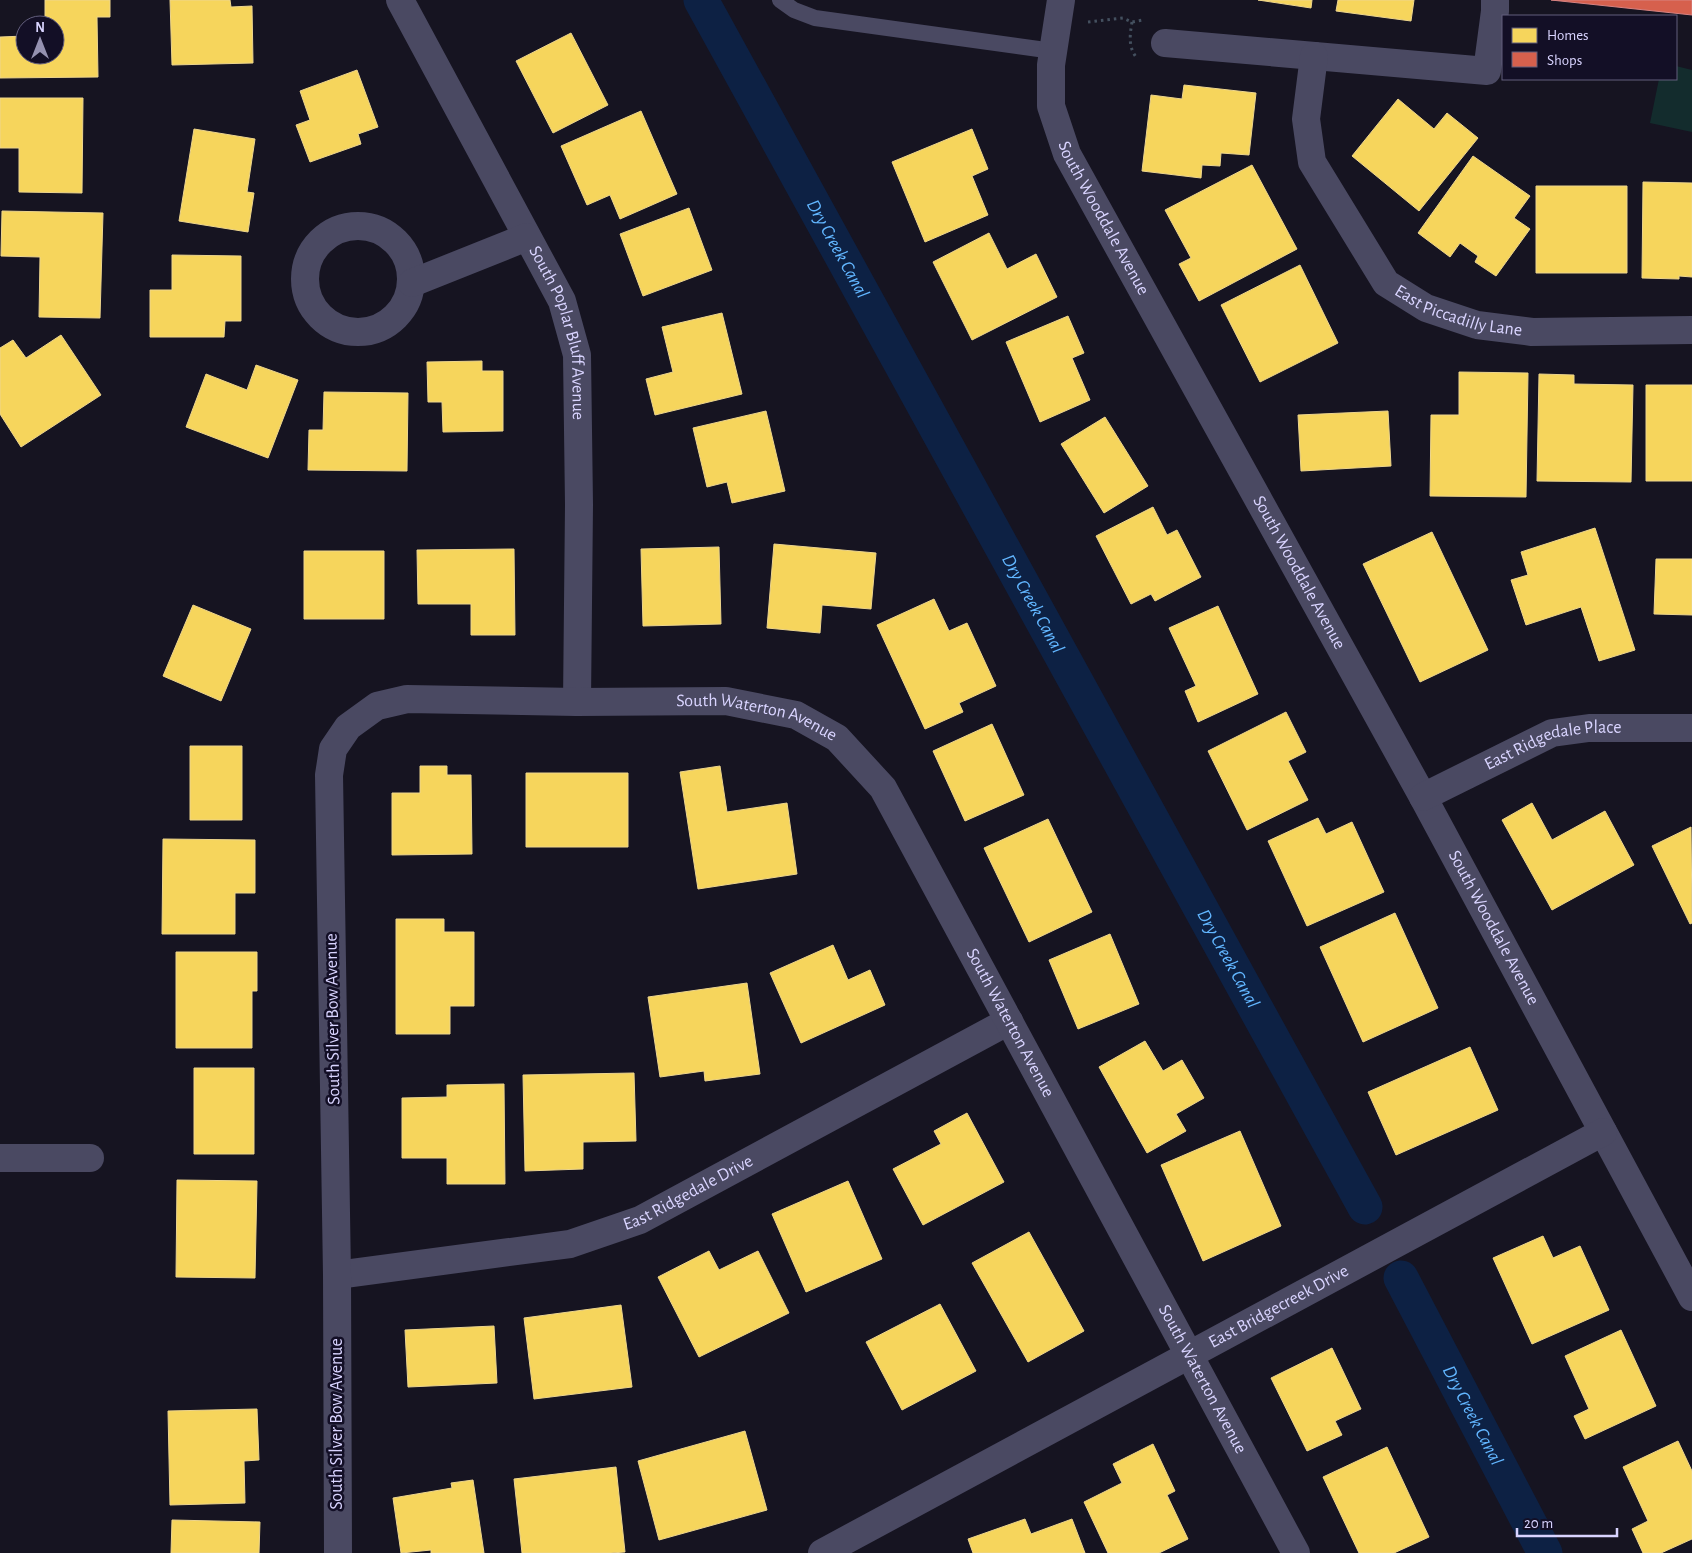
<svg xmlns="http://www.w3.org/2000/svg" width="1692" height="1553" viewBox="0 0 1692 1553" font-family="'Alegreya Sans',sans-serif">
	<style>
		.green { fill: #132c2d }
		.homes { fill: #f6d55c; stroke: #edd58d }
		.shops { fill: #d6604d; stroke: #d78382 }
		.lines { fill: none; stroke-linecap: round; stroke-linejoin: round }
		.canal { stroke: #0d2144; stroke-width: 35 }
		.path { stroke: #44505f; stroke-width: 3; stroke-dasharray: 2.5 4; stroke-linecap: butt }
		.lane { stroke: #4a4962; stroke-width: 16 }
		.street { stroke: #4a4962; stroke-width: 28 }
		.labels { text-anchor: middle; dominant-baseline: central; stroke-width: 5; stroke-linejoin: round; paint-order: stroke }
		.street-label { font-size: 18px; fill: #d9d4ff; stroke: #130f26 }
		.water-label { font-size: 19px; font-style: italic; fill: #62b6ff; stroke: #130f26 }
	</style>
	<rect width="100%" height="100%" fill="#161421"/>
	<path class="green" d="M 1676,66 L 1692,70 L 1692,132 L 1650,123 L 1659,79 L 1676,79 Z"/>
	<path class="homes" d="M 45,0 L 110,0 L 110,17 L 97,17 L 98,77 L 0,78 L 0,37 L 25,36 L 25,55 L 55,55 L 55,25 L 45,25 Z
		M 170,0 L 230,0 L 231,7 L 252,6 L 253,63 L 172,65 Z
		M 1258,0 L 1312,0 L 1311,8 Z
		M 1338,0 L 1414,0 L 1411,21 L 1336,11 Z
		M 571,33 L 608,105 L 553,133 L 516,61 Z
		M 357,70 L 378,127 L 358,134 L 361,144 L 310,162 L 296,125 L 310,120 L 300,91 Z
		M 1184,85 L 1256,93 L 1249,155 L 1221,153 L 1220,166 L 1202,165 L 1201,178 L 1142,171 L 1151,95 L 1182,99 Z
		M 0,98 L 83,98 L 82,193 L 19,192 L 19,148 L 0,148 Z
		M 1398,99 L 1434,129 L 1447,113 L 1478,138 L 1419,211 L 1352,156 Z
		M 641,111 L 677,194 L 620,219 L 610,195 L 587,205 L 561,146 Z
		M 194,129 L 255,139 L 247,192 L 254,193 L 248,232 L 179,221 Z
		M 972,129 L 988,169 L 972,176 L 988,215 L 925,242 L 892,162 Z
		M 1473,156 L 1530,196 L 1514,218 L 1530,229 L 1496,276 L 1475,262 L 1478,256 L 1460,243 L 1450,257 L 1418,233 Z
		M 1252,165 L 1297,249 L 1199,301 L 1179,264 L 1191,258 L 1165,210 Z
		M 1643,182 L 1692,183 L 1692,277 L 1679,276 L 1679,279 L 1642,278 Z
		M 1536,186 L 1627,186 L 1627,273 L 1536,273 Z
		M 689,208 L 712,270 L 643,296 L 620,234 Z
		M 2,211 L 103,213 L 100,318 L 39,317 L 40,257 L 1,256 Z
		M 989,233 L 1007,269 L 1036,254 L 1057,297 L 972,340 L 933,262 Z
		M 172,255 L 241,256 L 241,321 L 225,321 L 224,337 L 150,337 L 150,290 L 172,290 Z
		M 1300,265 L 1338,343 L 1260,382 L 1221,305 Z
		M 722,313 L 742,394 L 655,415 L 646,379 L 673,372 L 662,327 Z
		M 1068,316 L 1084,353 L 1072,358 L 1090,400 L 1040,422 L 1006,342 Z
		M 61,335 L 101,395 L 21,447 L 0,414 L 0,348 L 13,340 L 26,358 Z
		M 482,361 L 482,371 L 503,371 L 503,431 L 443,432 L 442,402 L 428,402 L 427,362 Z
		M 256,365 L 298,380 L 268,458 L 186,427 L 206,374 L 247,390 Z
		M 1459,372 L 1528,373 L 1526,497 L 1430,496 L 1431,415 L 1459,415 Z
		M 1539,374 L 1574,375 L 1574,384 L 1633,385 L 1631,482 L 1537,481 Z
		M 1646,385 L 1692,385 L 1692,481 L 1646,481 Z
		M 324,392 L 408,393 L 407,471 L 308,470 L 309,430 L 323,430 Z
		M 766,411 L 785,491 L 732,503 L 727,482 L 707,487 L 693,428 Z
		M 1388,411 L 1391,466 L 1301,471 L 1298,415 Z
		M 1105,417 L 1148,486 L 1104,513 L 1061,444 Z
		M 1153,507 L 1167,535 L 1177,530 L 1201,577 L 1155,601 L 1151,594 L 1131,604 L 1096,536 Z
		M 1595,528 L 1635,650 L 1599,661 L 1581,607 L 1526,625 L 1511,580 L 1528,575 L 1521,552 Z
		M 1432,532 L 1488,650 L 1420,682 L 1363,564 Z
		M 774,544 L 876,553 L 871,609 L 822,605 L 820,633 L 767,628 Z
		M 719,547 L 721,624 L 643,626 L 641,549 Z
		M 514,549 L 515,635 L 471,635 L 471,604 L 418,604 L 417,550 Z
		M 304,551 L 384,551 L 384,619 L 304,619 Z
		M 1656,559 L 1692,559 L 1692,615 L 1654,614 Z
		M 934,599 L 949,631 L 967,623 L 996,686 L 959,703 L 963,712 L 925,729 L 877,625 Z
		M 193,605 L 251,629 L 221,701 L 163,676 Z
		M 1218,606 L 1258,694 L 1198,722 L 1185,691 L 1196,686 L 1169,628 Z
		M 1286,712 L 1306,752 L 1288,761 L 1308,800 L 1247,830 L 1208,751 Z
		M 992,724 L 1024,795 L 965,821 L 933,751 Z
		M 190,746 L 242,746 L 242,820 L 190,820 Z
		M 420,766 L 447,766 L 447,775 L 471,775 L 472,854 L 392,855 L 392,793 L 420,793 Z
		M 720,766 L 727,812 L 787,803 L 797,874 L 698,889 L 680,772 Z
		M 526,773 L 628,773 L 628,847 L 526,847 Z
		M 1532,803 L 1552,840 L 1605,811 L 1634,865 L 1552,910 L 1502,820 Z
		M 1318,818 L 1326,834 L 1352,822 L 1384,892 L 1307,926 L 1268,841 Z
		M 1048,819 L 1092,912 L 1029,942 L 984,848 Z
		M 1691,827 L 1692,923 L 1690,924 L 1652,846 Z
		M 163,839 L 255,840 L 255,893 L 235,893 L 235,934 L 162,934 Z
		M 1395,913 L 1438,1008 L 1363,1042 L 1320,947 Z
		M 396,919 L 444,919 L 444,932 L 474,932 L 474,1006 L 450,1006 L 450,1034 L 396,1034 Z
		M 1110,934 L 1139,1004 L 1078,1029 L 1049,960 Z
		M 833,945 L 848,980 L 870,970 L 885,1005 L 801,1043 L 770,973 Z
		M 176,952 L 257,952 L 257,991 L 252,991 L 252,1048 L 176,1048 Z
		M 747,983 L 760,1074 L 705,1081 L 704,1071 L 660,1077 L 648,997 Z
		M 1145,1041 L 1163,1071 L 1182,1060 L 1204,1098 L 1176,1114 L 1186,1131 L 1147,1153 L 1099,1067 Z
		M 1470,1047 L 1498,1110 L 1396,1155 L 1368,1092 Z
		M 194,1068 L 254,1068 L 254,1154 L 194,1154 Z
		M 634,1073 L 636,1141 L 583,1142 L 583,1169 L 525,1171 L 523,1075 Z
		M 504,1084 L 505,1184 L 447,1184 L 447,1158 L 402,1158 L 402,1098 L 447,1097 L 447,1085 Z
		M 967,1113 L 1004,1182 L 923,1225 L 893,1169 L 941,1144 L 934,1131 Z
		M 1240,1131 L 1281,1226 L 1203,1261 L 1161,1165 Z
		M 177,1180 L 257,1181 L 255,1278 L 176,1277 Z
		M 848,1181 L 882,1259 L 806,1292 L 772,1214 Z
		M 1029,1232 L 1084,1331 L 1028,1362 L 972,1263 Z
		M 1543,1236 L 1553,1258 L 1580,1246 L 1609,1310 L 1532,1344 L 1493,1258 Z
		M 709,1251 L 719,1270 L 758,1251 L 789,1313 L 699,1357 L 658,1277 Z
		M 940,1304 L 976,1371 L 902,1410 L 866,1342 Z
		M 621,1305 L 632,1387 L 534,1399 L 524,1318 Z
		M 494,1326 L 497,1383 L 408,1387 L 405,1330 Z
		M 1621,1330 L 1656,1406 L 1585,1439 L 1574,1416 L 1589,1409 L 1565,1356 Z
		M 1332,1348 L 1361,1409 L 1335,1421 L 1342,1435 L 1307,1451 L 1271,1378 Z
		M 257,1409 L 259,1460 L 244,1461 L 245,1503 L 170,1505 L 168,1411 Z
		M 745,1431 L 767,1510 L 659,1540 L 638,1461 Z
		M 1678,1441 L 1692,1471 L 1692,1539 L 1661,1553 L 1643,1553 L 1632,1529 L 1648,1521 L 1623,1467 Z
		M 1153,1444 L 1175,1491 L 1167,1495 L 1188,1539 L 1159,1553 L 1108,1553 L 1084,1502 L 1122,1483 L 1113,1464 Z
		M 1387,1447 L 1429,1537 L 1394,1553 L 1359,1553 L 1323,1477 Z
		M 616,1467 L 625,1552 L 611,1553 L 522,1553 L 514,1479 Z
		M 473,1480 L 484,1553 L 431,1553 L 431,1550 L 401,1553 L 393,1498 L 452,1488 L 451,1483 Z
		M 1025,1519 L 1031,1534 L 1072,1519 L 1085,1553 L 973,1553 L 968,1539 Z
		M 172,1520 L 260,1522 L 259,1553 L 171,1553 Z"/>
	<path class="shops" d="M 1551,0 L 1692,0 L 1692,15 Z"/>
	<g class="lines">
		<g class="canal">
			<path id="s1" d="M 701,0 L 1365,1207"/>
			<path id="s2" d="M 1401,1278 L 1545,1553"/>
		</g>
		<path class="path" d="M 1088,22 L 1123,18 L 1132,22 L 1143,20
			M 1132,22 C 1130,34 1128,46 1136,57"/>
		<path class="lane" d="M 780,0 L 794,10 L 815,18 L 1053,51"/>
		<g class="street">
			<path id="s3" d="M 400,0 L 562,301 L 577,355 L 579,505 L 577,702"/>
			<path id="s4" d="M 1061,0 L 1051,65 L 1051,106 L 1067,154 L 1423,797 L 1692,1297"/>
			<path d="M 1165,43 L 1487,71 L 1495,11 L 1495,0"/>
			<path id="s5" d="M 1314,56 L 1306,119 L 1312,162 L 1386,283 L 1426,308 L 1477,325 L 1532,332 L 1692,330"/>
			<circle cx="358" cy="279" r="53"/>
			<path d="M 412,283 L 527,237"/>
			<path id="s6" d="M 1423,797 L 1552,733 L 1589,728 L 1692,728"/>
			<path d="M 0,1158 L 90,1158"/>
			<path id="s7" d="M 337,1275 L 570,1244 L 640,1220 L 1009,1021"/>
			<path id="s8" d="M 338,1553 L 337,1275 L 329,775 L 333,749 L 348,727 L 377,706 L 407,699 L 577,702 L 726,701 L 796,715 L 837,738 L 883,788 L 1296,1553"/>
			<path id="s9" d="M 822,1553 L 1603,1132"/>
		</g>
	</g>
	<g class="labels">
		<g class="street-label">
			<text stroke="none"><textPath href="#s4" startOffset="231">South Wooddale Avenue</textPath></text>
			<text stroke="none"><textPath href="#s5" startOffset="328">East Piccadilly Lane</textPath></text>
			<text stroke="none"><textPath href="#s3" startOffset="372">South Poplar Bluff Avenue</textPath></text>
			<text stroke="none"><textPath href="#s4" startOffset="636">South Wooddale Avenue</textPath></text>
			<text stroke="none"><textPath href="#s8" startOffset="1250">South Waterton Avenue</textPath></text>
			<text stroke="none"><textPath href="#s6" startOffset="142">East Ridgedale Place</textPath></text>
			<text stroke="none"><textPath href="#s4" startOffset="1041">South Wooddale Avenue</textPath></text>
			<text transform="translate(333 1019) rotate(-91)">South Silver Bow Avenue</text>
			<text stroke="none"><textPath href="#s8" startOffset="1670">South Waterton Avenue</textPath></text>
			<text stroke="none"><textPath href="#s7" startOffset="364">East Ridgedale Drive</textPath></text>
			<text stroke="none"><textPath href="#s9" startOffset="519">East Bridgecreek Drive</textPath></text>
			<text stroke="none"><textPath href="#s8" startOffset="2075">South Waterton Avenue</textPath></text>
			<text transform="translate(337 1424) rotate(-90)">South Silver Bow Avenue</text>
		</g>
		<g class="water-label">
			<text stroke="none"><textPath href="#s1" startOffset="284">Dry Creek Canal</textPath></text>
			<text stroke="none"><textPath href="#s1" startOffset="689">Dry Creek Canal</textPath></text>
			<text stroke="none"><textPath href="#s1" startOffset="1094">Dry Creek Canal</textPath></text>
			<text stroke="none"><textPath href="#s2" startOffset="155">Dry Creek Canal</textPath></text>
		</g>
	</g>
	<rect x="1502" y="15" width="175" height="65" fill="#130f26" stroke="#625e7d"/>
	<rect x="1512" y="28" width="25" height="15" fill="#f6d55c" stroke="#625e7d"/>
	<text x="1547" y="40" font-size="15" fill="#d9d4ff">Homes</text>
	<rect x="1512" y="52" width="25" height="15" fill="#d6604d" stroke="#625e7d"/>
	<text x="1547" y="65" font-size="15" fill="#d9d4ff">Shops</text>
	<g transform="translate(40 40)"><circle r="24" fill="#130f26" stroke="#625e7d"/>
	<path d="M0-4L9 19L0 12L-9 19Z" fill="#9591b1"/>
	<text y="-8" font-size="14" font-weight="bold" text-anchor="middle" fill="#d9d4ff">N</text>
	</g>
	<path d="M1517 1528v8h100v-8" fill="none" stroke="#d9d4ff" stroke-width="2.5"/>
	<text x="1524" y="1528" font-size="15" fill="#d9d4ff" stroke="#130f26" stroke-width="4" paint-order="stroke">20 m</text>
</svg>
